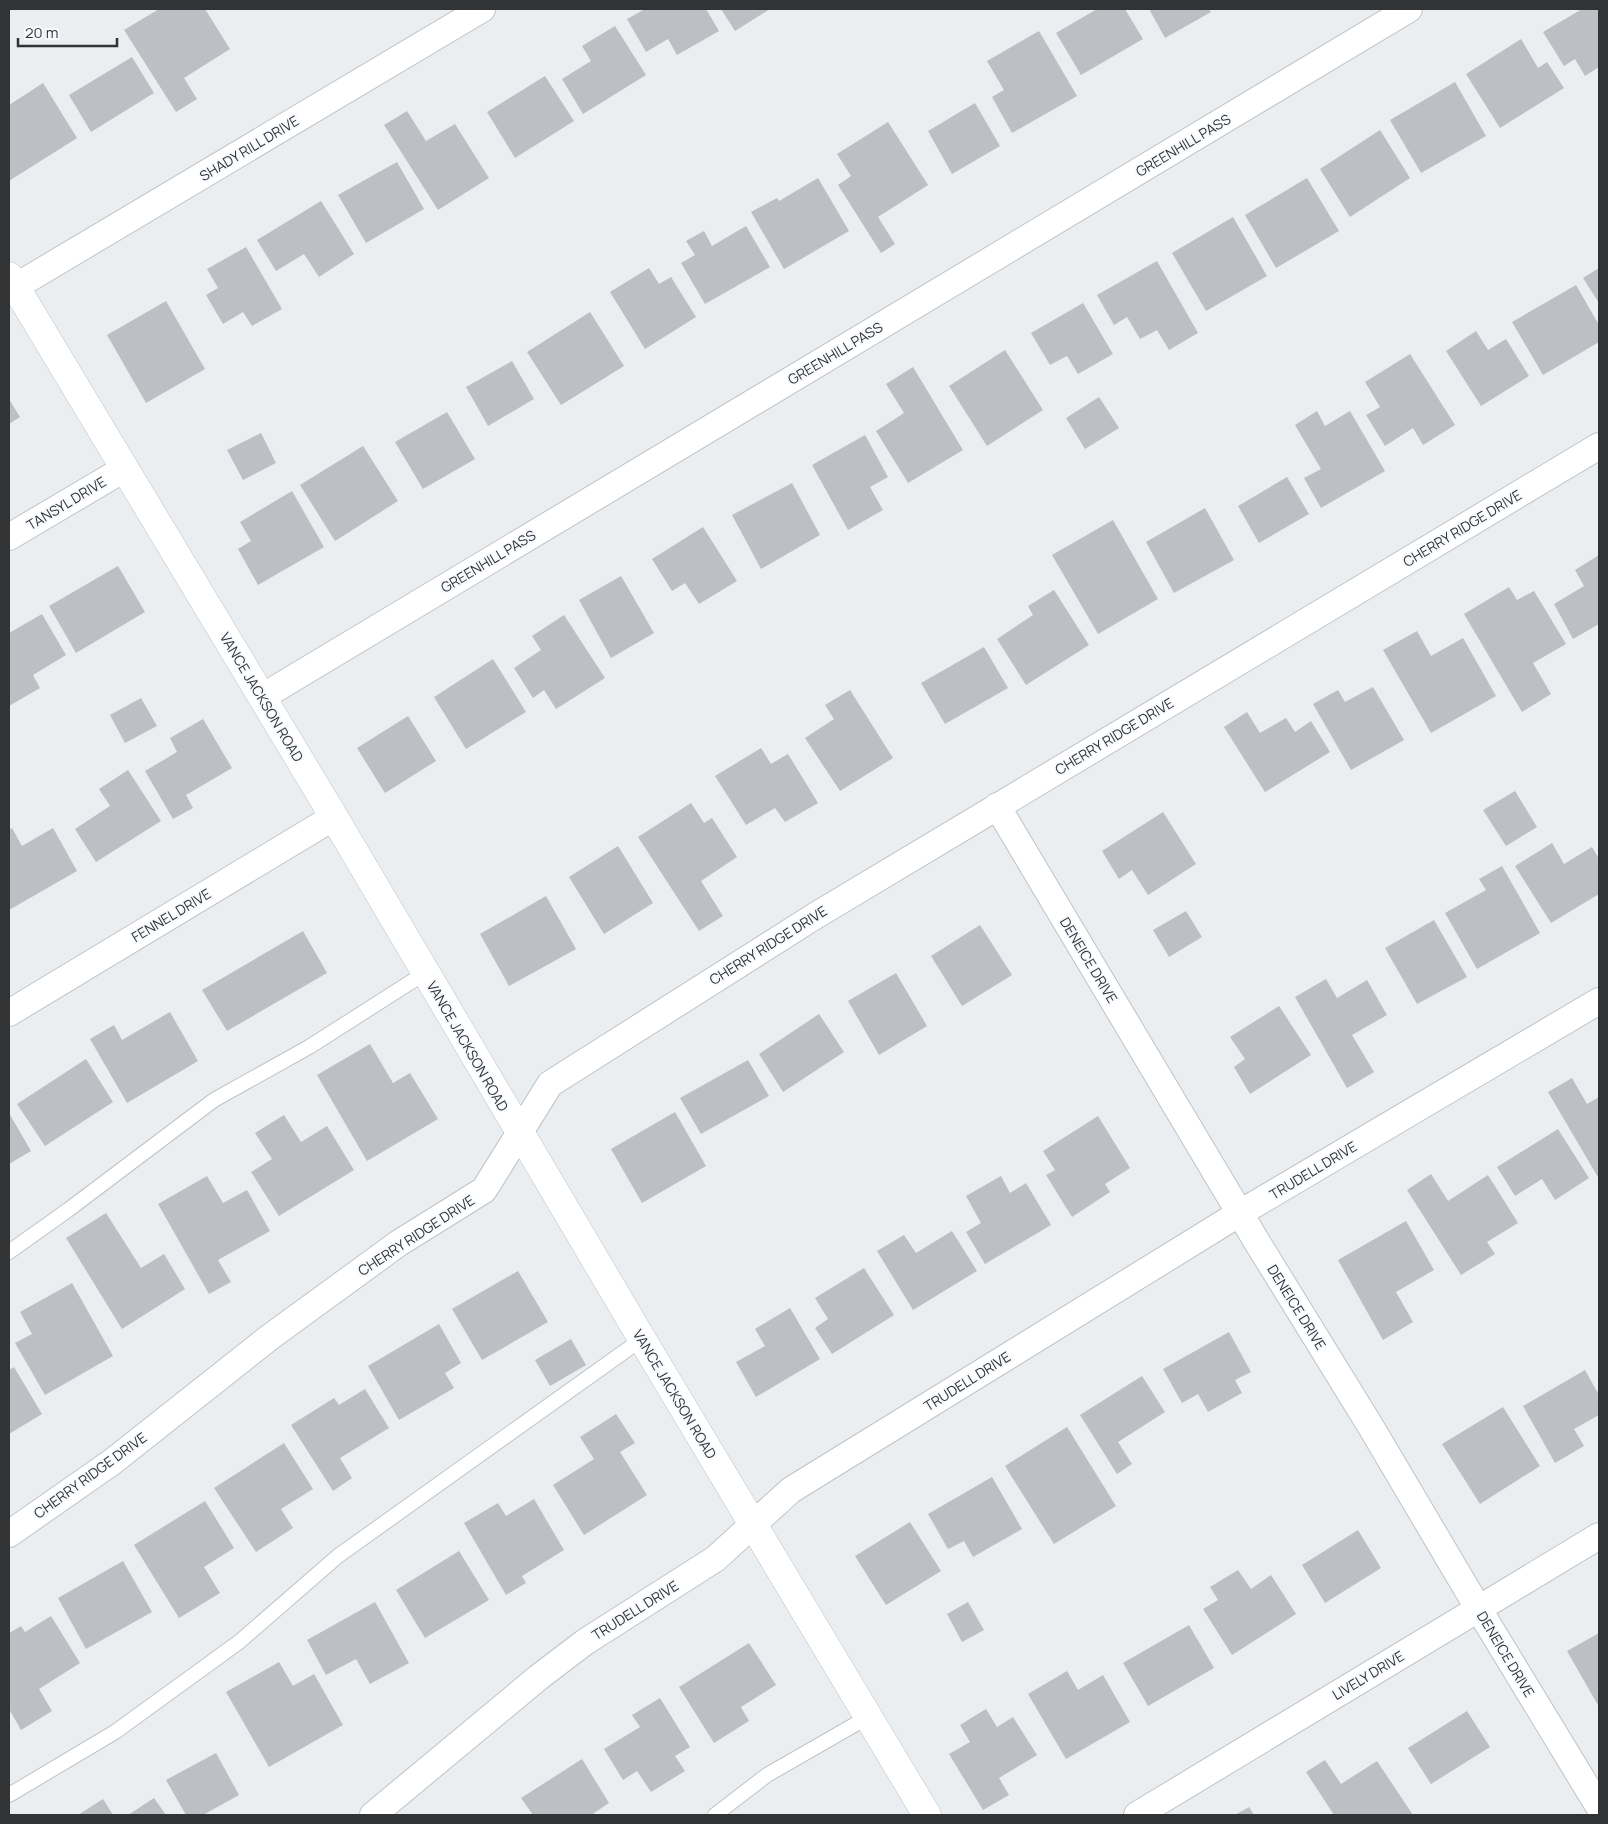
<svg xmlns="http://www.w3.org/2000/svg" width="1608" height="1824" viewBox="0 0 1608 1824" font-family="Manrope,sans-serif">
	<style>
		.building { fill: #bcbfc3 }
		.lines { fill: none; stroke-linecap: round; stroke-linejoin: round }
		.service-casing { stroke: #bfc3c6; stroke-width: 16 }
		.minor-casing { stroke: #bfc3c6; stroke-width: 28 }
		.secondary-casing { stroke: #bfc3c6; stroke-width: 29 }
		.service { stroke: #fff; stroke-width: 14 }
		.minor { stroke: #fff; stroke-width: 26 }
		.secondary { stroke: #fff; stroke-width: 28 }
		.labels { text-anchor: middle; dominant-baseline: central; stroke-width: 4; stroke-linejoin: round; paint-order: stroke }
		.street-label { font-size: 14px; fill: #323335; stroke: #f7fbff }
	</style>
	<rect width="100%" height="100%" fill="#eaeef1"/>
	<path class="building" d="M 159,9 L 205,9 L 230,49 L 184,78 L 197,99 L 176,112 L 124,30 Z
		M 645,9 L 706,9 L 719,31 L 677,55 L 668,39 L 646,52 L 627,19 Z
		M 721,9 L 770,9 L 735,31 Z
		M 1097,9 L 1125,9 L 1143,39 L 1081,75 L 1056,33 Z
		M 1149,9 L 1209,9 L 1211,12 L 1165,38 Z
		M 1582,9 L 1599,10 L 1599,67 L 1585,76 L 1575,59 L 1564,66 L 1543,32 Z
		M 615,26 L 646,75 L 583,114 L 562,79 L 591,61 L 582,46 Z
		M 1039,31 L 1077,96 L 1012,133 L 992,97 L 1004,90 L 987,61 Z
		M 1521,39 L 1538,68 L 1547,62 L 1564,88 L 1500,128 L 1466,74 Z
		M 132,57 L 154,93 L 91,132 L 69,95 Z
		M 545,76 L 574,121 L 515,158 L 487,112 Z
		M 1455,82 L 1486,136 L 1421,173 L 1390,120 Z
		M 43,83 L 77,138 L 9,181 L 9,105 Z
		M 975,103 L 1000,146 L 952,174 L 928,131 Z
		M 407,111 L 426,141 L 455,124 L 489,178 L 438,210 L 384,125 Z
		M 888,122 L 928,185 L 878,217 L 895,244 L 881,253 L 838,185 L 851,176 L 837,154 Z
		M 1380,130 L 1410,178 L 1350,217 L 1320,169 Z
		M 397,162 L 424,209 L 366,243 L 338,195 Z
		M 818,178 L 849,231 L 784,269 L 751,212 L 777,198 L 779,201 Z
		M 1307,178 L 1339,231 L 1276,268 L 1245,215 Z
		M 321,201 L 354,254 L 319,277 L 304,254 L 276,271 L 257,240 Z
		M 1233,217 L 1267,276 L 1206,311 L 1172,253 Z
		M 746,226 L 770,267 L 705,304 L 681,263 L 695,255 L 686,241 L 704,231 L 712,246 Z
		M 246,247 L 282,309 L 252,326 L 243,312 L 223,324 L 206,295 L 218,288 L 207,269 Z
		M 1157,261 L 1198,333 L 1169,350 L 1157,330 L 1140,339 L 1127,317 L 1114,325 L 1097,295 Z
		M 649,268 L 659,284 L 671,277 L 696,317 L 645,349 L 610,292 Z
		M 1599,268 L 1599,303 L 1583,278 Z
		M 1576,285 L 1599,325 L 1599,342 L 1543,375 L 1512,322 Z
		M 166,301 L 205,369 L 146,403 L 107,335 Z
		M 1083,303 L 1113,354 L 1078,374 L 1067,356 L 1050,365 L 1031,333 Z
		M 590,312 L 624,366 L 561,405 L 527,352 Z
		M 1476,331 L 1488,350 L 1506,339 L 1529,376 L 1481,406 L 1446,351 Z
		M 1005,350 L 1043,410 L 987,446 L 949,386 Z
		M 1410,354 L 1455,425 L 1423,445 L 1413,428 L 1385,446 L 1366,415 L 1380,407 L 1365,382 Z
		M 512,361 L 534,399 L 488,426 L 466,387 Z
		M 913,367 L 963,450 L 908,483 L 876,431 L 904,413 L 886,384 Z
		M 1099,397 L 1119,428 L 1085,449 L 1066,418 Z
		M 9,399 L 20,417 L 9,424 Z
		M 1317,411 L 1325,426 L 1350,411 L 1385,471 L 1321,508 L 1304,478 L 1321,469 L 1295,425 Z
		M 447,412 L 475,459 L 423,489 L 395,442 Z
		M 261,433 L 276,463 L 243,480 L 227,450 Z
		M 865,435 L 888,477 L 870,487 L 883,510 L 848,530 L 812,465 Z
		M 363,446 L 398,501 L 335,541 L 300,485 Z
		M 1287,477 L 1309,514 L 1259,543 L 1238,506 Z
		M 792,483 L 820,535 L 761,569 L 732,515 Z
		M 292,491 L 324,547 L 258,585 L 238,549 L 251,541 L 240,522 Z
		M 1205,508 L 1234,560 L 1174,593 L 1146,542 Z
		M 1113,520 L 1158,599 L 1098,634 L 1052,555 Z
		M 703,527 L 737,581 L 699,604 L 685,583 L 672,591 L 652,559 Z
		M 1599,555 L 1599,624 L 1573,639 L 1554,604 L 1584,586 L 1575,570 Z
		M 118,566 L 145,612 L 76,653 L 49,606 Z
		M 621,576 L 654,633 L 611,658 L 579,600 Z
		M 1509,587 L 1517,600 L 1534,591 L 1566,644 L 1533,663 L 1551,694 L 1522,712 L 1464,614 Z
		M 1054,590 L 1089,645 L 1026,685 L 997,639 L 1033,615 L 1028,606 Z
		M 42,614 L 66,655 L 33,675 L 40,688 L 9,706 L 9,633 Z
		M 564,615 L 605,678 L 556,709 L 544,690 L 533,698 L 514,668 L 541,650 L 532,636 Z
		M 1417,631 L 1431,656 L 1463,638 L 1496,696 L 1431,733 L 1383,650 Z
		M 984,647 L 1008,688 L 945,724 L 921,683 Z
		M 493,659 L 526,712 L 466,749 L 434,697 Z
		M 1373,687 L 1404,740 L 1351,770 L 1313,704 L 1338,690 L 1345,702 Z
		M 850,690 L 893,758 L 840,791 L 805,738 L 834,719 L 825,705 Z
		M 141,698 L 157,726 L 125,743 L 110,715 Z
		M 1247,712 L 1260,733 L 1286,718 L 1295,732 L 1311,721 L 1330,752 L 1265,792 L 1224,727 Z
		M 408,716 L 436,761 L 385,793 L 357,748 Z
		M 203,719 L 232,768 L 186,795 L 193,808 L 173,819 L 145,771 L 177,752 L 170,738 Z
		M 761,748 L 771,764 L 788,754 L 818,803 L 785,822 L 775,808 L 746,825 L 715,776 Z
		M 128,770 L 161,821 L 96,862 L 75,829 L 110,806 L 99,789 Z
		M 1515,791 L 1537,827 L 1506,846 L 1483,810 Z
		M 691,803 L 704,823 L 712,818 L 737,857 L 701,881 L 723,916 L 699,931 L 638,837 Z
		M 1163,812 L 1196,864 L 1148,895 L 1132,870 L 1119,879 L 1102,851 Z
		M 12,828 L 22,846 L 53,828 L 77,871 L 9,910 L 9,830 Z
		M 1552,843 L 1564,864 L 1592,847 L 1599,859 L 1599,894 L 1551,923 L 1515,866 Z
		M 618,846 L 653,903 L 604,934 L 569,877 Z
		M 1502,866 L 1540,933 L 1477,969 L 1445,913 L 1486,890 L 1479,879 Z
		M 546,896 L 576,949 L 509,986 L 480,934 Z
		M 1186,911 L 1202,937 L 1169,957 L 1153,930 Z
		M 1434,920 L 1467,977 L 1417,1004 L 1385,948 Z
		M 980,925 L 1012,975 L 962,1006 L 931,956 Z
		M 303,931 L 327,973 L 227,1031 L 202,990 Z
		M 896,973 L 927,1026 L 879,1055 L 848,1001 Z
		M 1326,979 L 1337,998 L 1367,980 L 1387,1015 L 1352,1035 L 1374,1072 L 1347,1088 L 1295,997 Z
		M 1279,1006 L 1311,1055 L 1250,1094 L 1234,1067 L 1245,1059 L 1230,1037 Z
		M 170,1012 L 198,1061 L 127,1103 L 90,1039 L 114,1025 L 122,1040 Z
		M 819,1014 L 844,1052 L 783,1092 L 759,1054 Z
		M 370,1044 L 393,1083 L 410,1073 L 438,1119 L 367,1161 L 317,1075 Z
		M 86,1059 L 113,1102 L 45,1146 L 17,1104 Z
		M 748,1060 L 769,1096 L 701,1134 L 680,1098 Z
		M 1572,1078 L 1587,1104 L 1599,1097 L 1599,1179 L 1548,1092 Z
		M 675,1112 L 706,1166 L 642,1203 L 611,1149 Z
		M 9,1113 L 31,1151 L 9,1164 Z
		M 284,1115 L 301,1142 L 327,1126 L 354,1170 L 279,1216 L 251,1172 L 272,1159 L 255,1133 Z
		M 1098,1116 L 1130,1168 L 1105,1184 L 1110,1192 L 1072,1217 L 1046,1175 L 1055,1170 L 1043,1151 Z
		M 1558,1129 L 1589,1178 L 1555,1200 L 1542,1179 L 1515,1196 L 1497,1167 Z
		M 1431,1174 L 1448,1201 L 1488,1175 L 1518,1223 L 1487,1242 L 1495,1254 L 1461,1275 L 1407,1190 Z
		M 207,1176 L 223,1203 L 247,1190 L 270,1231 L 218,1260 L 231,1282 L 209,1294 L 158,1204 Z
		M 1001,1176 L 1010,1193 L 1026,1183 L 1051,1225 L 985,1264 L 966,1232 L 981,1223 L 966,1196 Z
		M 106,1213 L 141,1268 L 164,1254 L 185,1289 L 122,1329 L 66,1238 Z
		M 1406,1221 L 1434,1270 L 1396,1292 L 1413,1322 L 1383,1340 L 1338,1260 Z
		M 952,1231 L 977,1271 L 913,1310 L 877,1251 L 904,1235 L 916,1253 Z
		M 864,1268 L 894,1315 L 832,1354 L 815,1328 L 828,1319 L 815,1298 Z
		M 518,1271 L 548,1322 L 482,1360 L 452,1309 Z
		M 72,1283 L 113,1356 L 45,1395 L 15,1343 L 32,1334 L 20,1312 Z
		M 790,1308 L 820,1359 L 756,1397 L 736,1362 L 765,1346 L 755,1329 Z
		M 439,1324 L 461,1363 L 445,1373 L 454,1388 L 399,1420 L 368,1366 Z
		M 1229,1332 L 1251,1372 L 1235,1380 L 1242,1393 L 1208,1412 L 1198,1394 L 1182,1403 L 1163,1369 Z
		M 571,1339 L 586,1365 L 550,1386 L 535,1360 Z
		M 14,1367 L 42,1414 L 9,1434 L 9,1370 Z
		M 1585,1370 L 1599,1395 L 1599,1415 L 1574,1429 L 1584,1446 L 1555,1463 L 1523,1406 Z
		M 1142,1376 L 1165,1412 L 1118,1442 L 1132,1464 L 1117,1474 L 1080,1415 Z
		M 365,1389 L 389,1428 L 340,1458 L 352,1478 L 333,1491 L 291,1425 L 334,1398 L 339,1405 Z
		M 1503,1407 L 1540,1466 L 1480,1504 L 1442,1444 Z
		M 616,1414 L 635,1443 L 620,1452 L 647,1495 L 584,1535 L 553,1485 L 594,1459 L 580,1437 Z
		M 1067,1427 L 1116,1506 L 1054,1544 L 1005,1466 Z
		M 284,1443 L 313,1489 L 281,1509 L 293,1528 L 256,1552 L 214,1488 Z
		M 992,1477 L 1022,1529 L 973,1557 L 964,1541 L 948,1549 L 928,1514 Z
		M 534,1499 L 564,1550 L 522,1576 L 526,1583 L 506,1595 L 464,1523 L 498,1503 L 506,1516 Z
		M 205,1501 L 234,1548 L 204,1567 L 220,1593 L 179,1618 L 134,1545 Z
		M 910,1522 L 941,1571 L 886,1605 L 855,1556 Z
		M 1358,1530 L 1381,1568 L 1325,1603 L 1302,1565 Z
		M 459,1551 L 489,1600 L 425,1638 L 396,1590 Z
		M 123,1561 L 152,1612 L 86,1649 L 58,1598 Z
		M 1238,1570 L 1251,1589 L 1271,1575 L 1296,1614 L 1232,1655 L 1203,1609 L 1218,1600 L 1210,1587 Z
		M 375,1602 L 409,1663 L 370,1684 L 356,1659 L 326,1675 L 307,1640 Z
		M 968,1602 L 984,1630 L 962,1642 L 947,1614 Z
		M 51,1616 L 80,1663 L 39,1689 L 52,1711 L 21,1730 L 9,1709 L 9,1633 L 21,1626 L 25,1632 Z
		M 1189,1625 L 1214,1668 L 1148,1706 L 1123,1663 Z
		M 1599,1633 L 1599,1707 L 1567,1651 Z
		M 749,1643 L 776,1685 L 741,1707 L 749,1721 L 714,1743 L 679,1687 Z
		M 279,1662 L 293,1686 L 314,1674 L 343,1725 L 269,1767 L 226,1692 Z
		M 1067,1671 L 1078,1690 L 1103,1675 L 1130,1722 L 1066,1759 L 1028,1694 Z
		M 660,1698 L 690,1747 L 675,1756 L 685,1771 L 651,1792 L 637,1771 L 623,1780 L 604,1749 L 640,1727 L 632,1715 Z
		M 986,1709 L 997,1727 L 1013,1717 L 1037,1755 L 999,1778 L 1009,1795 L 983,1810 L 949,1754 L 970,1742 L 960,1725 Z
		M 1467,1711 L 1490,1747 L 1431,1784 L 1408,1748 Z
		M 216,1753 L 239,1795 L 203,1815 L 186,1815 L 166,1780 Z
		M 582,1759 L 609,1803 L 594,1813 L 595,1815 L 533,1815 L 521,1798 Z
		M 1325,1760 L 1341,1784 L 1377,1761 L 1413,1815 L 1334,1815 L 1306,1772 Z
		M 154,1798 L 166,1815 L 128,1815 Z
		M 103,1799 L 113,1815 L 78,1815 Z
		M 1249,1807 L 1254,1815 L 1235,1815 Z"/>
	<g class="lines">
		<g class="service-casing">
			<path id="service" d="M 9,1252 L 68,1210 L 214,1100 L 309,1047 L 425,973
				M 9,1795 L 115,1732 L 239,1642 L 338,1556 L 642,1339
				M 715,1815 L 767,1775 L 868,1717"/>
		</g>
		<g class="minor-casing">
			<path id="minor" d="M 15,287 L 482,9
				M 9,537 L 124,469
				M 262,697 L 1409,9
				M 997,806 L 1257,1242 L 1371,1427 L 1478,1608 L 1599,1807
				M 9,1013 L 334,817
				M 9,1534 L 112,1462 L 270,1337 L 399,1243 L 484,1190 L 550,1084 L 815,916 L 1599,446
				M 373,1815 L 539,1677 L 585,1642 L 715,1559 L 791,1490 L 1240,1213 L 1599,1001
				M 1137,1815 L 1599,1536"/>
		</g>
		<g class="secondary-casing">
			<path id="secondary" d="M 9,276 L 334,817 L 642,1339 L 927,1815"/>
		</g>
		<use href="#service" class="service"/>
		<use href="#minor" class="minor"/>
		<use href="#secondary" class="secondary"/>
	</g>
	<g class="labels">
		<g class="street-label">
			<text transform="translate(1183 145) rotate(-31)">GREENHILL PASS</text>
			<text transform="translate(249 148) rotate(-31)">SHADY RILL DRIVE</text>
			<text transform="translate(835 353) rotate(-31)">GREENHILL PASS</text>
			<text transform="translate(66 503) rotate(-31)">TANSYL DRIVE</text>
			<text transform="translate(1462 528) rotate(-31)">CHERRY RIDGE DRIVE</text>
			<text transform="translate(488 561) rotate(-31)">GREENHILL PASS</text>
			<text transform="translate(262 697) rotate(59)">VANCE JACKSON ROAD</text>
			<text transform="translate(1114 736) rotate(-31)">CHERRY RIDGE DRIVE</text>
			<text transform="translate(171 915) rotate(-31)">FENNEL DRIVE</text>
			<text transform="translate(768 945) rotate(-32)">CHERRY RIDGE DRIVE</text>
			<text transform="translate(1089 960) rotate(59)">DENEICE DRIVE</text>
			<text transform="translate(468 1046) rotate(60)">VANCE JACKSON ROAD</text>
			<text transform="translate(1313 1170) rotate(-31)">TRUDELL DRIVE</text>
			<text transform="translate(416 1235) rotate(-33)">CHERRY RIDGE DRIVE</text>
			<text transform="translate(1297 1307) rotate(58)">DENEICE DRIVE</text>
			<text transform="translate(967 1381) rotate(-32)">TRUDELL DRIVE</text>
			<text transform="translate(675 1394) rotate(59)">VANCE JACKSON ROAD</text>
			<text transform="translate(90 1475) rotate(-36)">CHERRY RIDGE DRIVE</text>
			<text transform="translate(635 1610) rotate(-32)">TRUDELL DRIVE</text>
			<text transform="translate(1506 1654) rotate(59)">DENEICE DRIVE</text>
			<text transform="translate(1368 1675) rotate(-31)">LIVELY DRIVE</text>
		</g>
	</g>
	<rect width="1608" height="1824" fill="none" stroke="#323335" stroke-width="20"/>
	<path d="M18 38v8h99v-8" fill="none" stroke="#323335" stroke-width="2.5"/>
	<text x="25" y="38" font-size="15" fill="#323335" stroke="#f7fbff" stroke-width="4" paint-order="stroke">20 m</text>
</svg>
